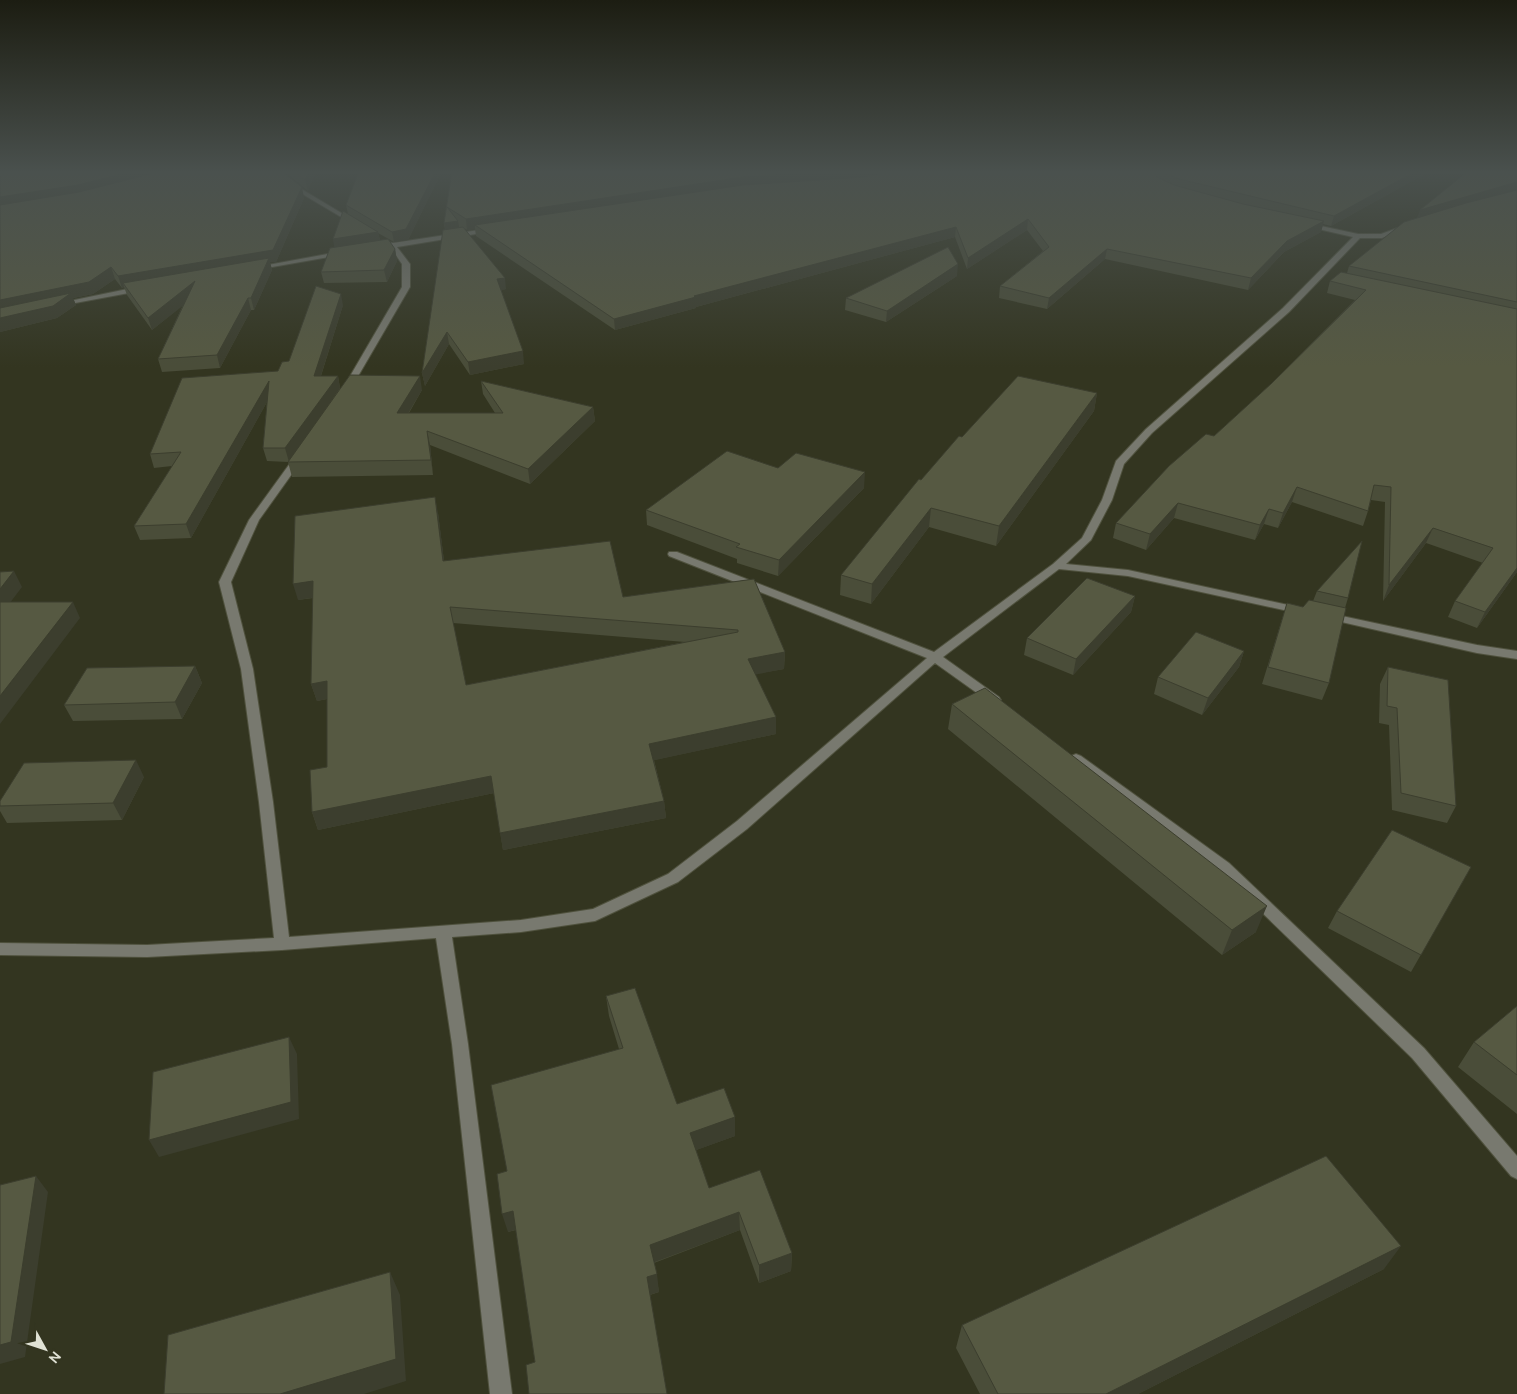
<svg xmlns="http://www.w3.org/2000/svg" width="1517" height="1394" viewBox="0 0 1517 1394" font-family="Ubuntu,sans-serif">
	<style>
		.lines { fill: none; stroke-linecap: round; stroke-linejoin: round }
		.minor-casing { stroke: #4f513d; stroke-width: 2 }
		.minor { fill: #78796f; fill-rule: evenodd }
		.wall { fill: #4a4d39; fill-rule: evenodd }
		.shaded-wall { fill: #3c3e2e }
		.building { fill: #565942; stroke: #3c3e2e; fill-rule: evenodd }
	</style>
	<rect width="100%" height="100%" fill="#333520"/>
	<g class="lines">
		<g class="minor-casing">
			<path id="minor" d="M 273,171 L 280,171 L 303,190 L 358,223 L 353,224 L 299,192 Z
				M 1307,223 L 1358,234 L 1381,234 L 1406,225 L 1409,227 L 1382,238 L 1360,238 L 1289,312 L 1152,433 L 1124,464 L 1112,500 L 1091,540 L 1066,564 L 1128,570 L 1302,608 L 1306,609 L 1308,611 L 1306,613 L 1302,614 L 1128,576 L 1059,569 L 943,657 L 999,697 L 1001,700 L 999,703 L 991,703 L 935,663 L 747,829 L 678,882 L 595,921 L 521,932 L 452,937 L 468,1044 L 512,1394 L 490,1394 L 452,1044 L 436,938 L 282,950 L 147,957 L 0,955 L 0,943 L 147,945 L 274,938 L 259,802 L 241,669 L 219,582 L 249,520 L 296,455 L 299,454 L 304,457 L 259,520 L 231,582 L 253,669 L 273,802 L 289,937 L 521,920 L 593,909 L 668,874 L 737,821 L 927,658 L 669,556 L 668,554 L 669,552 L 677,552 L 934,652 L 1053,564 L 1082,538 L 1102,500 L 1116,461 L 1146,429 L 1283,308 L 1353,237 L 1305,226 L 1304,225 Z
				M 492,228 L 494,229 L 494,231 L 397,247 L 410,264 L 410,287 L 350,390 L 343,392 L 342,390 L 402,287 L 402,264 L 391,248 L 374,249 L 374,247 L 386,244 L 386,242 L 393,243 Z
				M 344,251 L 346,252 L 346,254 L 255,270 L 251,268 Z
				M 142,286 L 145,286 L 145,290 L 59,306 L 55,304 Z
				M 1328,613 L 1477,645 L 1517,651 L 1517,659 L 1477,653 L 1324,618 L 1322,616 L 1324,614 Z
				M 1076,754 L 1081,756 L 1229,863 L 1424,1048 L 1517,1156 L 1517,1179 L 1511,1176 L 1412,1058 L 1219,871 L 1071,762 L 1069,759 L 1071,756 Z"/>
		</g>
		<use href="#minor" class="minor"/>
	</g>
	<path class="wall" d="M 0,171 L 304,198 L 276,262 L 270,262 L 272,270 L 254,310 L 251,310 L 220,368 L 162,372 L 158,359 L 183,305 L 152,330 L 127,295 L 124,287 L 122,288 L 115,279 L 93,294 L 73,298 L 76,305 L 57,318 L 0,332 Z
		M 284,171 L 316,171 L 308,191 Z
		M 359,171 L 442,171 L 408,240 L 394,242 L 378,233 L 380,240 L 395,249 L 397,261 L 387,282 L 324,283 L 321,272 L 334,247 L 348,214 L 346,205 Z
		M 452,171 L 1430,171 L 1331,226 L 1323,224 L 1321,232 L 1284,252 L 1248,290 L 1105,259 L 1047,309 L 999,298 L 1000,286 L 1043,251 L 1027,230 L 967,269 L 955,237 L 696,307 L 696,308 L 615,330 L 476,236 L 475,229 L 467,230 L 464,228 L 506,289 L 501,290 L 524,364 L 470,375 L 449,344 L 425,386 L 422,373 L 445,230 L 444,223 Z
		M 1517,171 L 1517,572 L 1477,628 L 1448,617 L 1455,601 L 1483,563 L 1429,544 L 1426,543 L 1383,601 L 1385,502 L 1371,500 L 1368,511 L 1363,526 L 1292,502 L 1278,528 L 1264,524 L 1255,540 L 1174,518 L 1146,550 L 1113,538 L 1116,523 L 1214,436 L 1272,383 L 1355,300 L 1327,293 L 1330,281 L 1347,273 L 1349,266 L 1417,218 Z
		M 957,276 L 886,322 L 845,310 L 846,298 Z
		M 343,305 L 321,376 L 338,376 L 340,388 L 422,390 L 409,413 L 495,413 L 483,394 L 481,381 L 593,407 L 595,421 L 530,484 L 430,445 L 433,475 L 292,477 L 288,462 L 267,461 L 263,448 L 267,402 L 191,538 L 140,540 L 134,526 L 172,466 L 154,468 L 150,454 L 278,371 L 289,361 Z
		M 1097,393 L 1094,411 L 996,546 L 929,527 L 871,604 L 840,595 L 841,575 L 921,480 L 962,437 Z
		M 778,468 L 864,488 L 778,576 L 737,563 L 737,559 L 647,525 L 646,510 Z
		M 438,513 L 444,561 L 623,597 L 754,579 L 785,652 L 784,669 L 755,674 L 776,717 L 776,734 L 654,760 L 664,801 L 666,818 L 503,850 L 494,793 L 318,830 L 312,812 L 327,767 L 327,699 L 317,701 L 311,684 L 313,598 L 298,600 ZM 453,623 L 685,642 L 466,685 Z
		M 1317,591 L 1348,598 L 1345,608 L 1329,683 L 1322,700 L 1262,684 L 1287,603 L 1303,607 L 1313,601 Z
		M 1135,596 L 1131,612 L 1073,675 L 1024,655 L 1027,638 Z
		M 1244,651 L 1239,667 L 1202,715 L 1154,694 L 1158,677 Z
		M 195,666 L 202,683 L 182,719 L 73,721 L 64,705 Z
		M 1388,667 L 1456,806 L 1447,823 L 1392,810 L 1389,725 L 1379,723 L 1380,684 Z
		M 952,704 L 1256,932 L 1222,955 L 948,729 Z
		M 144,777 L 122,820 L 7,823 L 0,811 L 0,801 Z
		M 1471,867 L 1411,972 L 1328,928 L 1337,911 Z
		M 606,996 L 677,1104 L 735,1136 L 696,1150 L 709,1188 L 792,1253 L 791,1271 L 759,1283 L 740,1230 L 654,1263 L 659,1292 L 650,1295 L 535,1362 L 516,1230 L 508,1232 L 507,1171 L 619,1049 L 609,1016 Z
		M 1517,1006 L 1517,1114 L 1458,1067 L 1474,1042 Z
		M 1384,1269 L 1138,1394 L 980,1394 L 956,1348 L 962,1325 Z"/>
	<path class="shaded-wall" d="M 133,171 L 176,171 L 82,195 L 0,208 L 0,197 Z
		M 309,171 L 316,171 L 308,191 L 305,180 Z
		M 436,171 L 442,171 L 408,240 L 394,242 L 392,232 Z
		M 833,171 L 905,171 L 863,179 L 475,225 L 475,229 L 467,230 L 466,219 L 743,177 Z
		M 1416,171 L 1430,171 L 1331,226 L 1334,216 Z
		M 1517,182 L 1517,191 L 1416,221 L 1420,210 Z
		M 302,187 L 304,198 L 276,262 L 270,262 L 272,270 L 254,310 L 251,298 L 267,263 L 123,283 L 124,287 L 122,288 L 118,276 Z
		M 1028,219 L 1027,230 L 967,269 L 968,258 Z
		M 458,221 L 460,231 L 446,233 L 444,223 Z
		M 1324,221 L 1321,232 L 1284,252 L 1248,290 L 1251,278 L 1287,241 Z
		M 956,227 L 955,237 L 696,307 L 696,308 L 615,330 L 614,319 L 694,296 Z
		M 378,232 L 381,244 L 335,252 L 333,239 Z
		M 395,249 L 397,261 L 387,282 L 384,270 Z
		M 1107,249 L 1105,259 L 1047,309 L 1049,298 Z
		M 958,264 L 957,276 L 886,322 L 887,311 Z
		M 111,267 L 115,279 L 93,294 L 73,298 L 76,305 L 57,318 L 0,332 L 0,300 Z
		M 505,278 L 506,289 L 499,291 L 497,279 Z
		M 195,281 L 199,293 L 152,330 L 148,318 Z
		M 341,294 L 343,305 L 317,388 L 314,376 Z
		M 248,298 L 251,310 L 220,368 L 217,355 Z
		M 447,332 L 449,344 L 425,386 L 422,373 Z
		M 523,351 L 524,364 L 470,375 L 468,362 Z
		M 338,376 L 340,388 L 289,462 L 285,448 Z
		M 420,376 L 422,390 L 400,427 L 397,413 Z
		M 269,381 L 272,393 L 191,538 L 186,524 Z
		M 1097,393 L 1094,411 L 996,546 L 999,526 Z
		M 593,407 L 595,421 L 530,484 L 528,469 Z
		M 427,431 L 430,445 L 433,475 L 431,460 Z
		M 865,472 L 864,488 L 778,576 L 779,560 Z
		M 1297,487 L 1292,502 L 1278,528 L 1283,513 Z
		M 435,497 L 438,513 L 446,577 L 443,561 Z
		M 1178,503 L 1174,518 L 1146,550 L 1150,534 Z
		M 931,508 L 929,527 L 871,604 L 872,584 Z
		M 1269,509 L 1264,524 L 1255,540 L 1260,525 Z
		M 1433,528 L 1426,543 L 1383,601 L 1389,585 Z
		M 1517,568 L 1517,572 L 1477,628 L 1485,612 Z
		M 14,571 L 22,587 L 0,616 L 0,589 Z
		M 313,581 L 317,597 L 298,600 L 293,584 Z
		M 1135,596 L 1131,612 L 1073,675 L 1076,659 Z
		M 73,602 L 80,618 L 0,724 L 0,696 Z
		M 1244,651 L 1239,667 L 1202,715 L 1208,698 Z
		M 785,652 L 784,669 L 748,676 L 748,659 Z
		M 195,666 L 202,683 L 182,719 L 175,702 Z
		M 327,681 L 332,698 L 317,701 L 311,684 Z
		M 776,717 L 776,734 L 651,761 L 649,744 Z
		M 136,760 L 144,777 L 122,820 L 113,803 Z
		M 491,776 L 494,793 L 318,830 L 312,812 Z
		M 664,801 L 666,818 L 503,850 L 500,833 Z
		M 1267,906 L 1256,932 L 1222,955 L 1232,930 Z
		M 289,1037 L 297,1054 L 299,1119 L 159,1157 L 149,1140 Z
		M 735,1117 L 735,1136 L 691,1152 L 690,1133 Z
		M 36,1176 L 48,1192 L 25,1357 L 0,1364 L 0,1345 Z
		M 513,1211 L 518,1229 L 508,1232 L 502,1214 Z
		M 739,1212 L 740,1230 L 652,1263 L 650,1245 Z
		M 1401,1246 L 1384,1269 L 1138,1394 L 1106,1394 Z
		M 792,1253 L 791,1271 L 759,1283 L 759,1265 Z
		M 390,1272 L 400,1295 L 406,1381 L 364,1394 L 280,1394 Z
		M 657,1274 L 659,1292 L 649,1295 L 647,1277 Z"/>
	<path class="building" d="M 0,171 L 133,171 L 78,185 L 0,197 Z
		M 162,171 L 281,171 L 302,187 L 273,250 L 118,276 L 111,267 L 89,282 L 0,300 L 0,205 L 79,192 Z
		M 294,171 L 309,171 L 305,180 Z
		M 359,171 L 436,171 L 406,229 L 392,232 L 346,205 Z
		M 452,171 L 833,171 L 743,177 L 466,219 L 447,207 L 458,221 L 444,223 Z
		M 893,171 L 1155,171 L 1157,177 L 1174,185 L 1243,204 L 1324,221 L 1287,241 L 1251,278 L 1107,249 L 1049,298 L 1000,286 L 1049,247 L 1028,219 L 968,258 L 956,227 L 694,296 L 696,297 L 614,319 L 475,225 L 743,185 L 864,177 Z
		M 1163,171 L 1416,171 L 1334,216 L 1179,179 L 1164,173 Z
		M 1468,171 L 1517,171 L 1517,182 L 1420,210 Z
		M 1517,190 L 1517,302 L 1349,266 L 1404,222 L 1466,203 Z
		M 343,211 L 378,232 L 333,239 Z
		M 463,227 L 505,278 L 497,279 L 523,351 L 468,362 L 447,332 L 422,373 L 443,230 Z
		M 388,239 L 395,249 L 384,270 L 321,272 L 330,248 Z
		M 948,247 L 958,264 L 887,311 L 846,298 Z
		M 269,258 L 251,298 L 248,298 L 217,355 L 158,359 L 195,281 L 148,318 L 123,283 Z
		M 1341,272 L 1517,309 L 1517,568 L 1485,612 L 1455,601 L 1493,548 L 1433,528 L 1389,585 L 1391,487 L 1374,485 L 1368,511 L 1297,487 L 1283,513 L 1269,509 L 1260,525 L 1178,503 L 1150,534 L 1116,523 L 1169,466 L 1206,434 L 1214,436 L 1272,383 L 1366,290 L 1330,281 Z
		M 316,286 L 341,294 L 314,376 L 338,376 L 285,448 L 263,448 L 269,381 L 186,524 L 134,526 L 181,452 L 150,454 L 182,378 L 278,371 L 282,362 L 289,361 Z
		M 71,293 L 53,306 L 0,318 L 0,308 Z
		M 350,375 L 420,376 L 397,413 L 503,413 L 481,381 L 593,407 L 528,469 L 427,431 L 431,460 L 288,462 Z
		M 1018,376 L 1097,393 L 999,526 L 931,508 L 872,584 L 841,575 L 919,479 L 921,480 L 959,436 L 962,437 Z
		M 727,451 L 778,468 L 796,453 L 865,472 L 779,560 L 736,547 L 740,544 L 646,510 Z
		M 435,497 L 443,561 L 610,541 L 623,597 L 754,579 L 785,652 L 748,659 L 776,717 L 649,744 L 664,801 L 500,833 L 491,776 L 312,812 L 310,770 L 327,767 L 327,681 L 311,684 L 313,581 L 293,584 L 295,516 ZM 450,607 L 738,630 L 738,632 L 466,685 Z
		M 1362,541 L 1348,598 L 1317,591 Z
		M 14,571 L 0,589 L 0,572 Z
		M 1087,578 L 1135,596 L 1076,659 L 1027,638 Z
		M 1309,600 L 1346,608 L 1329,683 L 1268,667 L 1287,603 L 1303,607 Z
		M 0,602 L 73,602 L 0,696 Z
		M 1196,632 L 1244,651 L 1208,698 L 1158,677 Z
		M 195,666 L 175,702 L 64,705 L 87,668 Z
		M 1388,667 L 1448,680 L 1456,806 L 1401,793 L 1397,708 L 1387,706 Z
		M 985,688 L 1267,906 L 1232,930 L 952,704 Z
		M 136,760 L 113,803 L 0,806 L 0,801 L 24,763 Z
		M 1392,830 L 1471,867 L 1421,955 L 1337,911 Z
		M 635,988 L 677,1104 L 724,1088 L 735,1117 L 690,1133 L 709,1188 L 760,1170 L 792,1253 L 759,1265 L 739,1212 L 650,1245 L 657,1274 L 647,1277 L 667,1394 L 529,1394 L 526,1365 L 535,1362 L 513,1211 L 502,1214 L 497,1174 L 507,1171 L 491,1085 L 623,1048 L 606,996 Z
		M 1517,1006 L 1517,1075 L 1474,1042 Z
		M 289,1037 L 291,1102 L 149,1140 L 153,1072 Z
		M 1326,1156 L 1401,1246 L 1106,1394 L 998,1394 L 962,1325 Z
		M 36,1176 L 11,1342 L 0,1345 L 0,1185 Z
		M 390,1272 L 396,1359 L 280,1394 L 164,1394 L 168,1335 Z"/>
	<linearGradient id="sky" x2="0" y2="1"><stop stop-color="#1c1d12"/><stop offset="0.47" stop-color="#4a514e"/><stop offset="1" stop-color="#4a514e" stop-opacity="0"/></linearGradient>
	<rect width="1517" height="367" fill="url(#sky)"/>
	<g transform="translate(45 1349) rotate(130)" stroke="#333520" stroke-width="4" paint-order="stroke">
	<path d="M0-4L9 19L0 12L-9 19Z" fill="#e0e2d5"/>
	<text y="-8" font-size="14" font-weight="bold" text-anchor="middle" fill="#e0e2d5">N</text>
	</g>
</svg>
